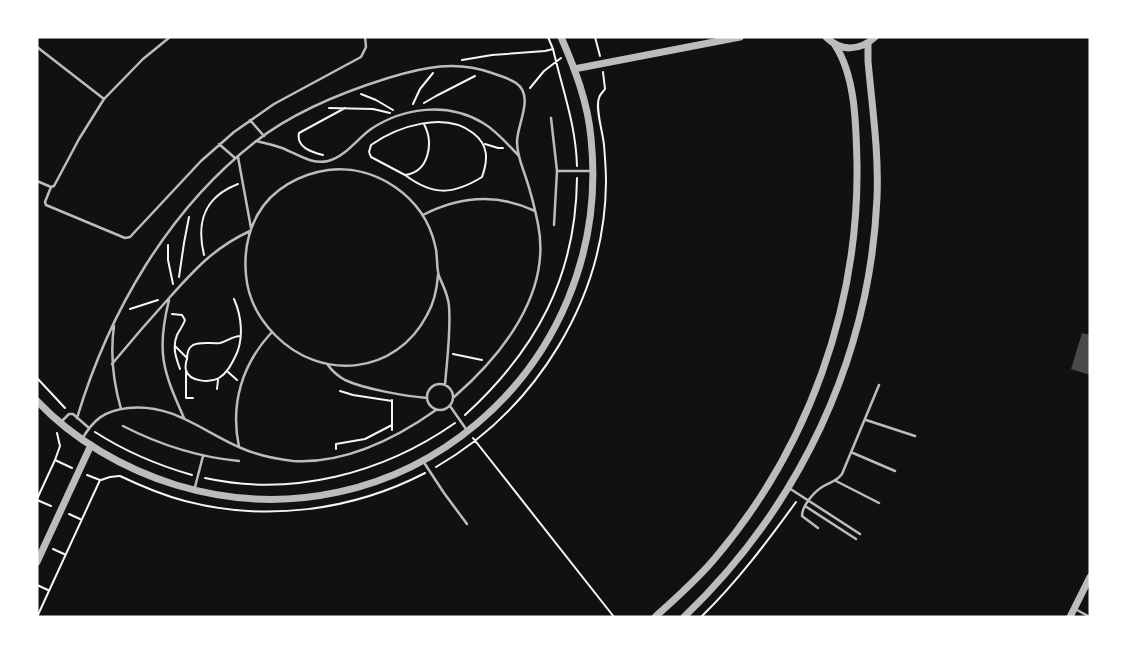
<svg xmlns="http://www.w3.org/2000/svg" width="1127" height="654" viewBox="0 0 1127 654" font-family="'PT Sans',sans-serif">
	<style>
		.building { fill: #4a4a4a }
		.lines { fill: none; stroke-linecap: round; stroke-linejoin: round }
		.path { stroke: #f5f5f5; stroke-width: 2 }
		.service { stroke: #bcbcbc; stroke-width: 2.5 }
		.tertiary { stroke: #bcbcbc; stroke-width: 7 }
	</style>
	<rect width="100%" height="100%" fill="#111"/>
	<path class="building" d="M 1082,333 L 1090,335 L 1090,375 L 1071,369 Z"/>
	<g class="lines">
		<path class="path" d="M 548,37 L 553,49
			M 595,37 L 600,56
			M 462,60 L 492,55 L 545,51 L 553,49 C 562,88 576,125 577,166
			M 530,88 L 544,71 L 561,58
			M 361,94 L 376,100 L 393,110
			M 424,103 L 436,96 L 475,76
			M 413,104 L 420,89 L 433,73
			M 329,108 L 373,109 L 390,113
			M 485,144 L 498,148 L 503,148
			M 323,155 C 311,152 296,147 299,133 L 345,108
			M 405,175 C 433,196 453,195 482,177 C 488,160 489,145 473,133 C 445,111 398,126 371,145 L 369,152 L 371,157 L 405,175 C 429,172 434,143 424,124
			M 168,245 L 168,260 L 173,284
			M 204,255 C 196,222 204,197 238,184
			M 179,277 L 184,243 L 189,217
			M 234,299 C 242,317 244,340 235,357 C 231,365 227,373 219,378 C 210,383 189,382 186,370 C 185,368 186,361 187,359 C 187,354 188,348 193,345 C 201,341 212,344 220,343 C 228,341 233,336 240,336
			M 130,309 L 158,300
			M 172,314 L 182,315 L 185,320 C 183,326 180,329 177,335 C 172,347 176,358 180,369
			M 175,346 L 186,357
			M 453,354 L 482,360
			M 228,372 L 237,380
			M 37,378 L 65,408
			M 217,389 L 218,380
			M 340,391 L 353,395 L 392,401
			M 186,398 L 186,371
			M 186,398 L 193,398
			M 392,400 L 392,430
			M 465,415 C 536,350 576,277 577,178
			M 95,432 C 126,452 157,465 192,475
			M 473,438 L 614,617
			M 336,449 L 336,444 L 365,439 L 392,425
			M 55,460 L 60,446 L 57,433
			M 436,467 C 536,409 605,299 606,182 C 606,170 605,157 604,145 C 603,133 595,108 599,98 C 600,94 603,92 605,89 L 603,72
			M 120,476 C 141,486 162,495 185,501 C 265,522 352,511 425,473
			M 205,478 C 292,497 382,474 455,423
			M 101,480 L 110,477 L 119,476
			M 37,499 L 55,460 L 72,468
			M 37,500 L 51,506
			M 69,514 L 80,519
			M 53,549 L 64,554
			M 37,585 L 48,590
			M 37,617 L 100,480 L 87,475
			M 701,617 C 737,582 767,542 796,502"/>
		<path class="service" d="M 37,47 L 104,99
			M 551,118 L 557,171 L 554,225
			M 250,120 L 264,136
			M 256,141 C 265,143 274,145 282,148 C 297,154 312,165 328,161 C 345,157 357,139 371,129 C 404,107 448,102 483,123 C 497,131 508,145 519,156
			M 219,144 L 235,158
			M 238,157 L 251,228
			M 558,171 L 590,171
			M 37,181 L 51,187 L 54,186 L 79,139 L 104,99 L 143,59 L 170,37
			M 51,187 L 45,202 L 46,205 L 125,238 L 130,237 L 201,161 L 234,132 L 274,104 L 361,57 L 366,47 L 365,37
			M 423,215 C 460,196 497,193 535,211
			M 438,275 C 437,289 434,303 427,315 C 396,375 321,382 275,335 C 259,319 248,298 246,275 C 244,253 247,233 258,214 C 272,189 300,174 328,170 C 376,164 424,197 435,245 C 438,255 436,267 439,276 C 443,286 448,294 449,306 C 451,332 447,359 445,385
			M 169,300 C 156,352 163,371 184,418
			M 114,326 C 110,354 113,381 121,409
			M 112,364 C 131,341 150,319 170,297 C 195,269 215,247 250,231
			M 328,365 C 332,371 338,376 345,380 C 364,389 405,396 427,398
			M427 397a13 13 0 1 1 26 0a13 13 0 1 1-26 0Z
			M 450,406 L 466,429
			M 77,418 C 109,312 168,210 255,142 C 293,112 343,92 388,78 C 424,67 456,60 492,73 C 500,76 509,78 516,83 C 535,96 517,124 517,142 C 517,155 522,166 526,178 C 531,193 535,209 538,224 C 552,293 502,355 454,397
			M 866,420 L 915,436
			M 62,421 L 69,414 L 73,414 L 89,428
			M 123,426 C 160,445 197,457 239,461
			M 82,439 C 94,419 104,411 128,408 C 173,403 203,432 241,448 C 257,455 275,459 293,461 C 345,464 395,439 436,410
			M 239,447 C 230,404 242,364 272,332
			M 853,453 L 895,471
			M 423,461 L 444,493 L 467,524
			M 836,481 L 879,503
			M 195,487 L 203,456
			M 789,488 L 860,534
			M 805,506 L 856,539
			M 818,528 L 802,516 C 802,506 813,493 822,487 C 830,482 836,482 842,474 L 879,385
			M 1077,610 L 1090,617"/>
		<path class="tertiary" d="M 826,37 C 841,52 860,51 875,37
			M 574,69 L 740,37
			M 37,401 C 74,440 124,469 176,485 C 401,553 615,369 591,138 C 588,103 575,69 561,37
			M 37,562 L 91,445
			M 655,617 C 676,598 698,579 716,557 C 808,448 859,307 857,164 C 856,127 856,77 835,45
			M 684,617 C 799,507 870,358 877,198 C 879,152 872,106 868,61 L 868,43
			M 1070,617 L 1090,577"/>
	</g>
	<rect width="1127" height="654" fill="none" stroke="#ffffff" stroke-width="77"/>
</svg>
